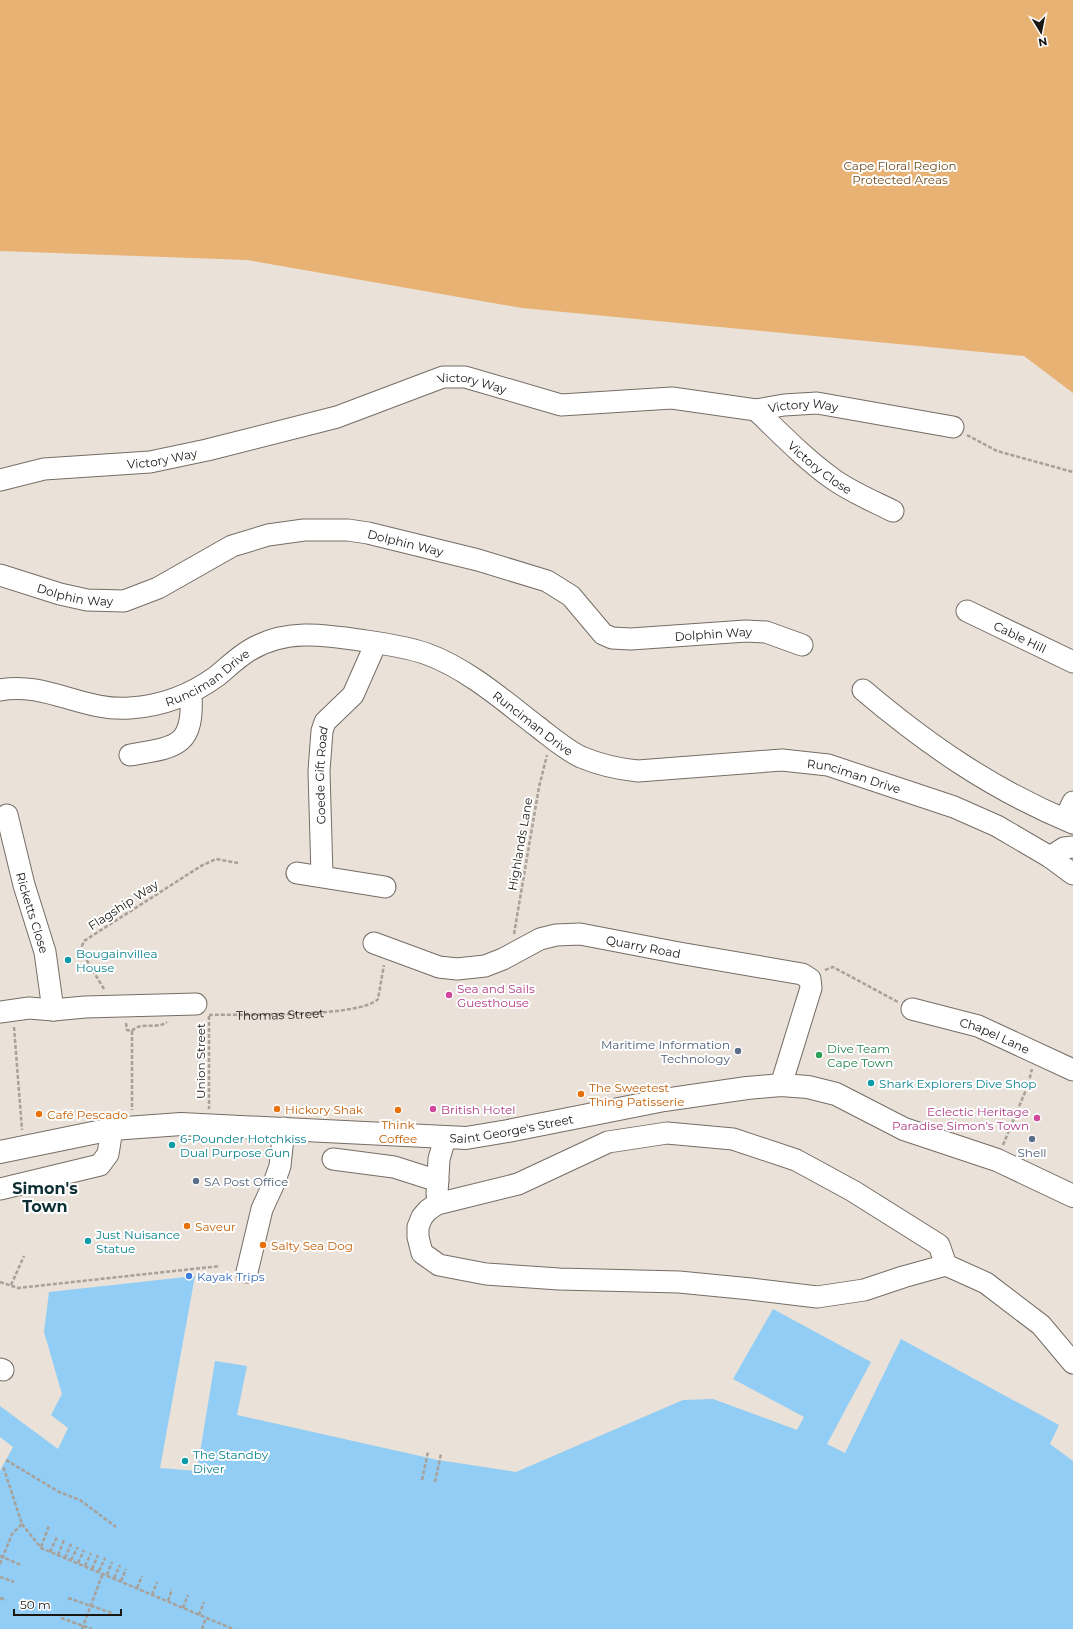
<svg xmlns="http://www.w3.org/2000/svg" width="1073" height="1629" viewBox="0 0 1073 1629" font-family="Montserrat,sans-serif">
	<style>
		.green { fill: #e7b274 }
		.water { fill: #91cdf4 }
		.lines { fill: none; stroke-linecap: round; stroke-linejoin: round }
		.minor-casing { stroke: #756d65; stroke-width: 23 }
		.major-casing { stroke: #756d65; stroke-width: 24 }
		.path { stroke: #a8a199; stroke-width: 2.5; stroke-dasharray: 4 2; stroke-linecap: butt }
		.minor { stroke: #fff; stroke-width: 21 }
		.major { stroke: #fff; stroke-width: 22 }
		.culture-dot { fill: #0f9aa8; stroke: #fff; stroke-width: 1.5 }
		.hotel-dot { fill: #d1479c; stroke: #fff; stroke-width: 1.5 }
		.service-dot { fill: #5c6f8a; stroke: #fff; stroke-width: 1.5 }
		.leisure-dot { fill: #2e9e5b; stroke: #fff; stroke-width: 1.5 }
		.food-dot { fill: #e8710a; stroke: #fff; stroke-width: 1.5 }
		.shop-dot { fill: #3f7fe0; stroke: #fff; stroke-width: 1.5 }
		.labels { text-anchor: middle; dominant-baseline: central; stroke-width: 4; stroke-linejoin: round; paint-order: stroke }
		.park-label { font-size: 12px; fill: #704b1b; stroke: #fff }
		.street-label { font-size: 12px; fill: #1a1713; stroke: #fff }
		.culture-label { font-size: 12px; fill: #0d838f; stroke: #fff; text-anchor: start }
		.hotel-label { font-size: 12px; fill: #b23c85; stroke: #fff; text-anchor: start }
		.service-label { font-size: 12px; fill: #4e5e75; stroke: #fff; text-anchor: end }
		.leisure-label { font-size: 12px; fill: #27864d; stroke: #fff; text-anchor: start }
		.food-label { font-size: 12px; fill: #c56008; stroke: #fff; text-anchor: start }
		.shop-label { font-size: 12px; fill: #366cbe; stroke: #fff; text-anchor: start }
		.district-label { font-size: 16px; font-weight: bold; fill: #0e3035; stroke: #fff }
	</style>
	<rect width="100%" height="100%" fill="#eae1d8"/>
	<path class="green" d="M 0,0 L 1073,0 L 1073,393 L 1024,356 L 522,308 L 247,260 L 0,251 Z"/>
	<path class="water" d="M 195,1276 L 160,1468 L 197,1471 L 215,1361 L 247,1366 L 237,1415 L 438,1460 L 516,1472 L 683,1400 L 713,1399 L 797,1430 L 804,1417 L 733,1379 L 773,1309 L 871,1362 L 827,1444 L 845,1453 L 901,1339 L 1059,1425 L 1050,1444 L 1073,1461 L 1073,1629 L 0,1629 L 0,1471 L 13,1447 L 0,1437 L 0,1406 L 58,1449 L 68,1428 L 51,1415 L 62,1394 L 44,1332 L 49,1292 Z"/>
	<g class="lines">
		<g class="minor-casing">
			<g id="minor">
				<path id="s2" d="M 756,410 C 781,434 805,459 833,479 C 851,492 873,501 893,511"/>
				<path id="s3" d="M 0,480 L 44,469 L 150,462 L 207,450 L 337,417 L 443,377 L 465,377 L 561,405 L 672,398 L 756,410 L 784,405 L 817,403 L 953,427"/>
				<path id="s4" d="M 0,575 L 60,594 L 87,600 L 124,601 L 158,588 L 232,546 L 268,535 L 304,530 L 348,530 L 368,533 L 478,560 L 547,581 L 571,596 L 603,634 L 612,638 L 631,639 L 746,631 L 766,632 L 802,645"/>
				<path id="s5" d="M 967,611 L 1073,662"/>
				<path id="s6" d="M 0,690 C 45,681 84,712 130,708 C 162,706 191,695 217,676 C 228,667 238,657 250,650 C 286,628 326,635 366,641 C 387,644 407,647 427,654 C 468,669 504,701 538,727 C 551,737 566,750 581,757 C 600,765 618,769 638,771 L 782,760 L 828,765 L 954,807 L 997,826 L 1050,857 L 1073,874"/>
				<path d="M 863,690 C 928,745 993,790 1073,823"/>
				<path d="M 130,755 C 177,747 194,747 191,693"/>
				<path id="s7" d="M 7,815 L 24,885 L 45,952 L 53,1010"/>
				<path d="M 1065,819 L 1073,802"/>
				<path d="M 1050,857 L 1064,848 L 1073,847"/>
				<path d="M 297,873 L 385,887"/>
				<path id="s8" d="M 322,876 L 319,771 L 322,731 L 325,722 L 353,695 L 376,643"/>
				<path id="s9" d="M 374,943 L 439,967 L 457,969 L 485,966 L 503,959 L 540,939 L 556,935 L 580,934 L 679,953 L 802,974 L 810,979 L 811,988 L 781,1085"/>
				<path id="s10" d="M 912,1009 L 978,1026 L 1073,1070"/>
				<path d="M 0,1012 L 29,1008 L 53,1010 L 85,1007 L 196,1004"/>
				<path d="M 333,1159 L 394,1167 L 438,1181"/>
				<path d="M 0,1189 L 100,1165 L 108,1154 L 112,1129"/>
				<path d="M 437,1194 L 439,1159 L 445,1138"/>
				<path d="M 946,1265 L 939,1245 L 853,1191 L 796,1160 L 733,1139 L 667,1133 L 608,1142 L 518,1184 L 437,1204 L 428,1210 L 422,1217 L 418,1227 L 418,1237 L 422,1253 L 439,1265 L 486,1274 L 559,1279 L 679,1282 L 751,1289 L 817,1297 L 864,1290 L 903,1277 L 946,1265 L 986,1283 L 1041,1325 L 1073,1363"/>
				<path d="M 247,1272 L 262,1209 L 274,1183 L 280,1166 L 284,1128"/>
				<path d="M 0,1369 L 3,1370"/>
			</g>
		</g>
		<g class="major-casing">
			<g id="major">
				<path id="s11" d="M 0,1152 L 112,1129 L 181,1124 L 466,1138 L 508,1131 L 664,1100 L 747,1088 L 781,1085 L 808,1087 L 836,1094 L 904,1129 L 997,1160 L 1073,1196"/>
			</g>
		</g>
		<g class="path">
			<path d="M 967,435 L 997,451 L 1073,472"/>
			<path d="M 514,934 L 539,787 L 547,755"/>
			<path d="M 825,970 L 833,967 L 898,1002"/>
			<path d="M 104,989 L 86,959 L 82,946 L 84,941 L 201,866 L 216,859 L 238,863"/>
			<path id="s1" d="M 209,1015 C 239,1014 360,1018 378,999 L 384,965"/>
			<path d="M 209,1016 L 209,1109"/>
			<path d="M 126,1023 L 127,1030 L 132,1031"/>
			<path d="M 14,1027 L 22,1130"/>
			<path d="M 132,1031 C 141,1021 156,1030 167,1022"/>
			<path d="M 132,1031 L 132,1110"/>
			<path d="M 1003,1145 L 1028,1085 L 1032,1069"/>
			<path d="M 0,1282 L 18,1288 L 220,1266"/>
			<path d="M 11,1285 L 24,1256"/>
			<path d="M 6,1460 L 59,1492 L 80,1500 L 116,1527"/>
			<path d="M 422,1480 L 428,1452"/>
			<path d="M 435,1482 L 441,1454"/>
			<path d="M 22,1524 L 41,1548 L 233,1629"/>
			<path d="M 41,1547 L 49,1526"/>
			<path d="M 50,1552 L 57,1537"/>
			<path d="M 58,1555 L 64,1540"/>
			<path d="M 0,1556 L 21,1565"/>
			<path d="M 65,1558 L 71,1544"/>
			<path d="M 71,1560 L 78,1547"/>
			<path d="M 78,1563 L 84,1550"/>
			<path d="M 0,1564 L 12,1534 L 22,1524 L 3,1466"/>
			<path d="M 85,1566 L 91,1553"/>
			<path d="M 92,1569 L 98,1555"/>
			<path d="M 99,1571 L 105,1558"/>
			<path d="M 107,1575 L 112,1562"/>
			<path d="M 0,1577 L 14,1582"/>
			<path d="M 114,1578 L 120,1565"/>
			<path d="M 121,1581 L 126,1569"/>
			<path d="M 137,1588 L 142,1576"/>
			<path d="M 152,1595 L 157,1582"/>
			<path d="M 0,1598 L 6,1600"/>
			<path d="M 68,1598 L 112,1613"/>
			<path d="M 168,1601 L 172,1589"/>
			<path d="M 183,1608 L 188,1595"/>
			<path d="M 199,1615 L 204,1602"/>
			<path d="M 61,1618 L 92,1629"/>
			<path d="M 82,1629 L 103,1573"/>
			<path d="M 202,1629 L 206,1618"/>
		</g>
		<use href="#minor" class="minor"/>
		<use href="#major" class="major"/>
	</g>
	<g class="culture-dot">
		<circle cx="68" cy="960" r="4"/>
		<circle cx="871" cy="1083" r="4"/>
		<circle cx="172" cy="1145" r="4"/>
		<circle cx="88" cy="1241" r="4"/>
		<circle cx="185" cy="1461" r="4"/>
	</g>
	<g class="hotel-dot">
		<circle cx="449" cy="995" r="4"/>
		<circle cx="433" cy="1109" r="4"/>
		<circle cx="1037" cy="1118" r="4"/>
	</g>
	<g class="service-dot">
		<circle cx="738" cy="1051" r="4"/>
		<circle cx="1032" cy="1139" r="4"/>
		<circle cx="196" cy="1181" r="4"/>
	</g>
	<circle class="leisure-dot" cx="819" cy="1055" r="4"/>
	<g class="food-dot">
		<circle cx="581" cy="1094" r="4"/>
		<circle cx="277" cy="1109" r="4"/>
		<circle cx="398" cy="1110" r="4"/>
		<circle cx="39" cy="1114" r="4"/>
		<circle cx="187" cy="1226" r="4"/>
		<circle cx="263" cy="1245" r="4"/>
	</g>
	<circle class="shop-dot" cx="189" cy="1276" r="4"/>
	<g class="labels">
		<g class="park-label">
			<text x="900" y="165">Cape Floral Region<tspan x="900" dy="14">Protected Areas</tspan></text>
		</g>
		<g class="street-label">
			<text stroke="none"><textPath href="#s3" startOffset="487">Victory Way</textPath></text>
			<text stroke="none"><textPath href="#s3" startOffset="823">Victory Way</textPath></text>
			<text stroke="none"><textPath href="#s3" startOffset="164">Victory Way</textPath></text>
			<text stroke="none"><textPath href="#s2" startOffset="86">Victory Close</textPath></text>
			<text stroke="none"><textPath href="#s4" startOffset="426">Dolphin Way</textPath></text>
			<text stroke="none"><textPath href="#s4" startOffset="78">Dolphin Way</textPath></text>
			<text stroke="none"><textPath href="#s4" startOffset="762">Dolphin Way</textPath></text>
			<text stroke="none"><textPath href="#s5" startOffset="59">Cable Hill</textPath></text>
			<text stroke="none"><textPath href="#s6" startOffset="217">Runciman Drive</textPath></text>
			<text stroke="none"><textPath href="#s6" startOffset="577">Runciman Drive</textPath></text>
			<text stroke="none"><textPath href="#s8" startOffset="101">Goede Gift Road</textPath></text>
			<text stroke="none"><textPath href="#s6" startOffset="913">Runciman Drive</textPath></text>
			<text transform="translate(520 844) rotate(-80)">Highlands Lane</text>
			<text transform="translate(123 905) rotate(-33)">Flagship Way</text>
			<text stroke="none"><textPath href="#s7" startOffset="101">Ricketts Close</textPath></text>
			<text stroke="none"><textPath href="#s9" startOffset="282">Quarry Road</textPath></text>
			<text stroke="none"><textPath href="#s1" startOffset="71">Thomas Street</textPath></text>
			<text stroke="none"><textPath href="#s10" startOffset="87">Chapel Lane</textPath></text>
			<text transform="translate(200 1061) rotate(-90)">Union Street</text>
			<text stroke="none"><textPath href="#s11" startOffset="515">Saint George's Street</textPath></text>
		</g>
		<g class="culture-label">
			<text x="76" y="953">Bougainvillea<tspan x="76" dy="14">House</tspan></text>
			<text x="879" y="1083">Shark Explorers Dive Shop</text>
			<text x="180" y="1138">6-Pounder Hotchkiss<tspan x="180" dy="14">Dual Purpose Gun</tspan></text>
			<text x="96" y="1234">Just Nuisance<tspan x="96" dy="14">Statue</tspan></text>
			<text x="193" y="1454">The Standby<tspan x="193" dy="14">Diver</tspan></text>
		</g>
		<g class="hotel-label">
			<text x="457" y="988">Sea and Sails<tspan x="457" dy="14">Guesthouse</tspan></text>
			<text x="441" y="1109">British Hotel</text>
			<text x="1029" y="1111" text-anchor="end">Eclectic Heritage<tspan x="1029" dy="14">Paradise Simon’s Town</tspan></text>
		</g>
		<g class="service-label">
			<text x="730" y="1044">Maritime Information<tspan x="730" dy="14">Technology</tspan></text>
			<text x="1032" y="1152" text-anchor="middle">Shell</text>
			<text x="204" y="1181" text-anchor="start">SA Post Office</text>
		</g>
		<g class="leisure-label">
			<text x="827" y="1048">Dive Team<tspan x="827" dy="14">Cape Town</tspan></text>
		</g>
		<g class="food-label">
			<text x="589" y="1087">The Sweetest<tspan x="589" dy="14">Thing Patisserie</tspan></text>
			<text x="285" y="1109">Hickory Shak</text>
			<text x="47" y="1114">Café Pescado</text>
			<text x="398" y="1124" text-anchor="middle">Think<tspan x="398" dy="14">Coffee</tspan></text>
			<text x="195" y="1226">Saveur</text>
			<text x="271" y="1245">Salty Sea Dog</text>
		</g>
		<g class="shop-label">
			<text x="197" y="1276">Kayak Trips</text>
		</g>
		<g class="district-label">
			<text x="45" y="1188">Simon's<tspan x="45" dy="18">Town</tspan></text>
		</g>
	</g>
	<g transform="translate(1041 32) rotate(170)" stroke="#ffffff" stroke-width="3" paint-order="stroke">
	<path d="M0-3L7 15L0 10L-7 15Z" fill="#1a1713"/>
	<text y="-6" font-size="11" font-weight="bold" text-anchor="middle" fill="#1a1713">N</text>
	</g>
	<path d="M14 1609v6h107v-6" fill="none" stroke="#1a1713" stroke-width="2"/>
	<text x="20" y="1609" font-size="12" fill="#1a1713" stroke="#ffffff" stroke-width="3" paint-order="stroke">50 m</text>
</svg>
